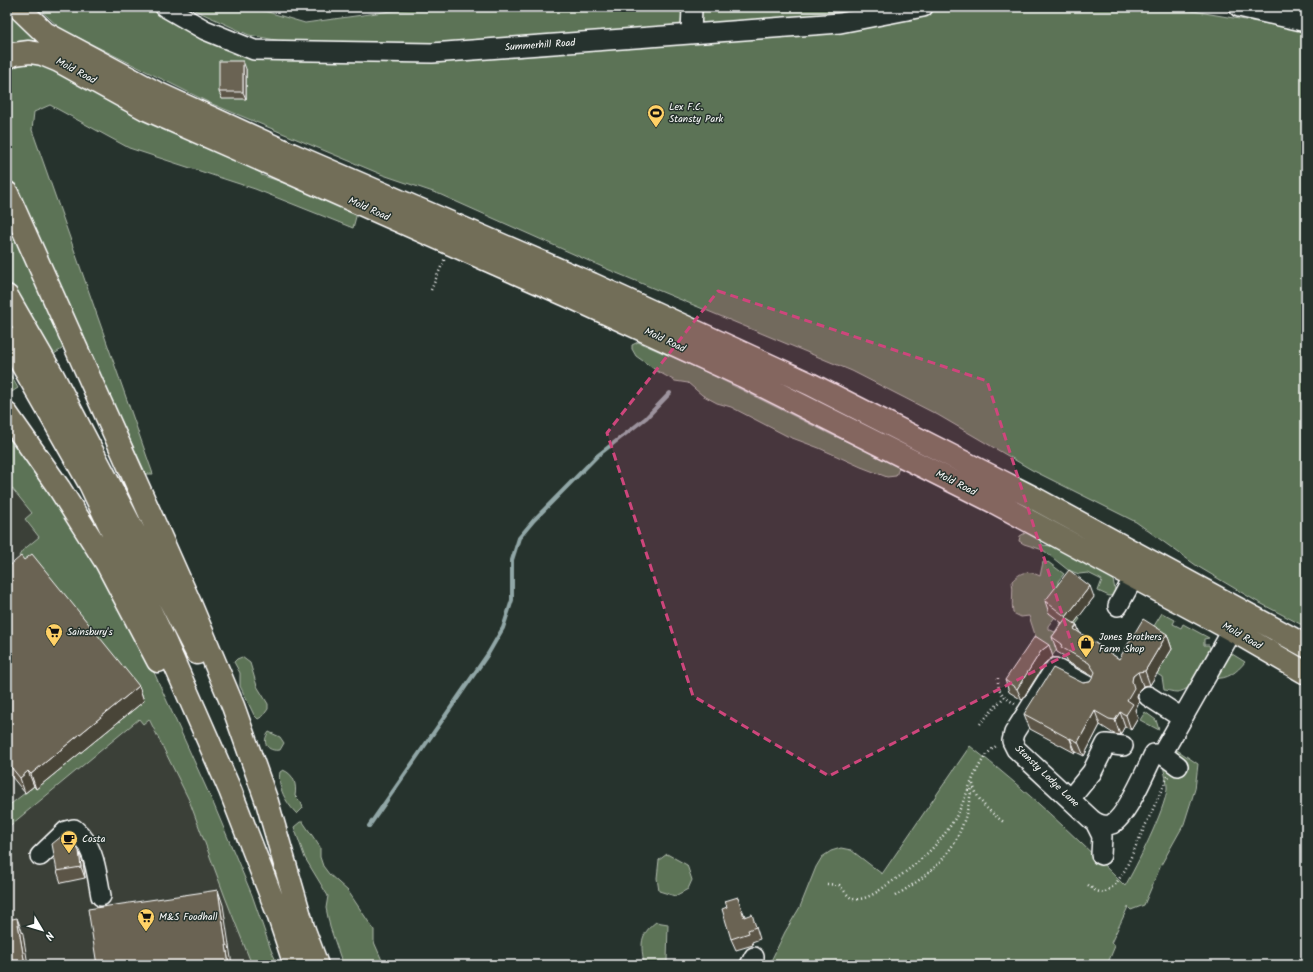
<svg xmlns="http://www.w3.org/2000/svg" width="1313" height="972" viewBox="0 0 1313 972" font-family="Kalam,sans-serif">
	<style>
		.built { fill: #3a4138 }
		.green { fill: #5c7357; stroke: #aeb9ab }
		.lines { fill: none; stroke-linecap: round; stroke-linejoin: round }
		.stream { stroke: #91a7a7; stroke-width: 4 }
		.minor-casing { stroke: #fff; stroke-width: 22 }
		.major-casing { stroke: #fff; stroke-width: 25 }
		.highway-casing { stroke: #fff; stroke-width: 25 }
		.path { stroke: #fff; stroke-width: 2.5; stroke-dasharray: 1 3; stroke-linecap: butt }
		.minor { stroke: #26332d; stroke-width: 19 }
		.major { stroke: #726e59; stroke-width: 22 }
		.highway { stroke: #726e59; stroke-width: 22 }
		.wall { fill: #5b5547; stroke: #fff }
		.shaded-wall { fill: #4a4539; stroke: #fff }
		.building { fill: #6a6352; stroke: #fff }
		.marked { fill: #ce467c; fill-opacity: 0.2; stroke: #ce467c; stroke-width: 3; stroke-dasharray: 8 5; stroke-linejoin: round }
		.labels { text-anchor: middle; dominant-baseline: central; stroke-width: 3; stroke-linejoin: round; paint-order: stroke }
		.street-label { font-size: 10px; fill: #fff; stroke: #26332d }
		.poi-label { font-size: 10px; fill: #fff; stroke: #26332d; text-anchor: start }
	</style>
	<rect width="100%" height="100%" fill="#26332d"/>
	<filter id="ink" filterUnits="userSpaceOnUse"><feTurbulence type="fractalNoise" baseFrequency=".025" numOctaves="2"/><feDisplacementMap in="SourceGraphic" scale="8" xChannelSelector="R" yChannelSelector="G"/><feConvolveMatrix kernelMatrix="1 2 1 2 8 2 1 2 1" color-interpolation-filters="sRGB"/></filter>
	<g filter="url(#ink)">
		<path class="built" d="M 7,454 L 94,576 L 267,965 L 7,965 Z"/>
		<path class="green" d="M 7,7 L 9,7 L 43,42 L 20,41 L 7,47 Z
			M 37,7 L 151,7 L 212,39 L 297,44 L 249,35 L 188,7 L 251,7 L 305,23 L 420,7 L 1170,7 L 1297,29 L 1306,18 L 1306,627 L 1256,601 L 1197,566 L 1136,522 L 1032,470 L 938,415 L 852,371 L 607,269 L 439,194 L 383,175 L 210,103 L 61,29 Z
			M 34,61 L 56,69 L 136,116 L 262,172 L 261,175 L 302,189 L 357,213 L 353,228 L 255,189 L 129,148 L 50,105 L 34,112 L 32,130 L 153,474 L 146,474 L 7,175 L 7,73 L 15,67 Z
			M 7,222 L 65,347 L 51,356 L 7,278 Z
			M 638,342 L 704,371 L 832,435 L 889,459 L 899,468 L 896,476 L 887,477 L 861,467 L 819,448 L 787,436 L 731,407 L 717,403 L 702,395 L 688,383 L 675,381 L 657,371 L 636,356 L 632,349 L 632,345 Z
			M 7,369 L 18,388 L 7,395 Z
			M 7,431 L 103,566 L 133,626 L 214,805 L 252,895 L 271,950 L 278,965 L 252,965 L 225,897 L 189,800 L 149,719 L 143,724 L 139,719 L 7,828 L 7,807 L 34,786 L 36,789 L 32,573 L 19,556 L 22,551 L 39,537 L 25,519 L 32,513 L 7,482 Z
			M 1027,532 L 1035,533 L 1043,545 L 1051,546 L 1060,545 L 1112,574 L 1116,595 L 1109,596 L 1098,591 L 1102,580 L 1088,573 L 1079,574 L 1068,570 L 1043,550 L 1024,544 L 1019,541 L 1020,536 Z
			M 1043,562 L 1047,563 L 1048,562 L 1064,574 L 1058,581 L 1058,598 L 1047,611 L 1055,617 L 1048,626 L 1048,629 L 1055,632 L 1061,622 L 1076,616 L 1080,619 L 1052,656 L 1039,647 L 1029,616 L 1021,617 L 1013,613 C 1011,601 1014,592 1012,581 C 1022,571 1027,570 1040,576 Z
			M 1162,613 L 1175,620 L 1173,624 L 1181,628 L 1183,624 L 1209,638 L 1204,639 L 1204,645 L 1209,645 L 1210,650 C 1203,665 1196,690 1177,692 C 1172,692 1168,690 1164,690 L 1162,677 L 1157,674 L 1149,634 Z
			M 1229,652 L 1245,662 C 1237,672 1227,680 1214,678 Z
			M 242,657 L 250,663 L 257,686 L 268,704 L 268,709 L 263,716 L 258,719 L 254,715 L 240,686 L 240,673 L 234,662 L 237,659 Z
			M 1145,712 L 1156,720 L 1159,730 L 1140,720 Z
			M 269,732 L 280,737 L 284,743 L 280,750 C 267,752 261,742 269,732 Z
			M 970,746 C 1025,789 1076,837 1125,886 C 1136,867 1165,810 1167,789 C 1168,773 1153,758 1177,750 L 1198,764 L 1195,789 L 1184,824 L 1161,865 L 1144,905 L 1131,910 L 1128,907 L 1111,943 L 1115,946 L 1107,965 L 769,965 L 785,932 L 800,907 L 816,867 L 822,857 L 831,851 L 841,848 L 851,850 L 882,874 Z
			M 283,770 C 294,774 297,785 295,796 L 301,802 L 303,808 L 297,814 C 286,803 277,787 280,772 Z
			M 300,822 L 303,822 L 320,847 L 320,857 L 323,866 L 329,874 L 348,891 L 374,930 L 374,942 L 384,965 L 343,965 L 330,927 L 326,908 L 328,896 L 305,858 L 294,827 Z
			M 667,854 L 687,865 L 692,880 L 688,889 L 675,896 L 659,891 L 657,878 L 659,860 Z
			M 656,922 L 668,924 L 667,962 L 671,965 L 644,965 C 641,944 639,935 656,922 Z"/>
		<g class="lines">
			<path class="stream" d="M 369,826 L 488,654 L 503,628 L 512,600 L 512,560 L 519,538 L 534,520 L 597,456 L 646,418 L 670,393"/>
			<g class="minor-casing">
				<path id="minor" d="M 165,7 L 205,30 L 254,50 L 432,53 L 840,23 L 923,7
					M 1239,7 L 1306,22
					M 691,34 L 692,7
					M 1118,606 L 1141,564
					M 1089,687 L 1055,668 L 1014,733 L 1012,741 L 1016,749 L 1091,819 C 1097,824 1105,827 1112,824 C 1127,816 1146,770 1154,754 L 1162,754 L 1240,617
					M 1148,696 L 1182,718
					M 1162,754 L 1178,766
					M 1070,799 L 1092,772 L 1106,744 L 1123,746
					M 1095,822 L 1102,836 L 1101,855
					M 40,856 L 66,831 L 74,829 C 95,846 96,871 101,896
					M 750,965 L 754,957"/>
			</g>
			<g class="major-casing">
				<path id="major" d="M 18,7 L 45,33 L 155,92 L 284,151 L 592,284 L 810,384 L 1032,497 L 1306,646
					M 7,58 L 14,54 L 29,52 L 42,54 L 59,61 L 146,109 L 573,298 L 743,376 L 994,502 L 1232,630 L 1306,673"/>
			</g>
			<g class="highway-casing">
				<path id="highway" d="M 7,193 L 189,601 L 233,706 L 267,802 L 302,923
					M 7,296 L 53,376 L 197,653
					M 7,338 L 90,484 L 165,642 L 230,790 L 277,911 L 295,965
					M 7,414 L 59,488 L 106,562 L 158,661
					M 297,911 L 317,965"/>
			</g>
			<path class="path" d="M 431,290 L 445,258
				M 998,678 C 997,692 1004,697 1015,704
				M 980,724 L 1004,697
				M 973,784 C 978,803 990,812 1005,823
				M 827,884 L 839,885 C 843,889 847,895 851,898 C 862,903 879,891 887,885 C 914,867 937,848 954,820 C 968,798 975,758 998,745
				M 1088,885 L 1096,891 L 1104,893 L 1115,885 L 1125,870 L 1168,776
				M 895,896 C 944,866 963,844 972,786"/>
			<use href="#minor" class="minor"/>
			<use href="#major" class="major"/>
			<use href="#highway" class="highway"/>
		</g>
		<path class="wall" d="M 246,69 L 246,99 L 222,99 L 219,92 Z
			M 7,568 L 139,686 L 144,701 L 36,789 L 34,786 L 25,793 L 7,771 Z
			M 1094,597 L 1074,623 L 1077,625 L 1079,632 L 1119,659 L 1167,634 L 1172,649 L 1150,685 L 1143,686 L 1139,690 L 1137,696 L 1139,702 L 1135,710 L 1138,718 L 1131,730 L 1125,726 L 1120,735 L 1114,734 L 1100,725 L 1084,756 L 1076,752 L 1075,753 L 1030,729 L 1024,714 L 1083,683 L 1090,682 L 1094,677 L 1066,661 L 1064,656 L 1057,652 L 1052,637 L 1062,623 L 1049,613 L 1045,601 Z
			M 1053,657 L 1046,662 L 1022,700 L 1009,692 L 1005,680 Z
			M 83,863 L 85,878 L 61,883 L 57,871 Z
			M 742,909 L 745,916 L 756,926 L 760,939 L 752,942 L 753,945 L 736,950 L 731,939 Z"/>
		<path class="shaded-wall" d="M 243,61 L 246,69 L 246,99 L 243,92 Z
			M 1090,586 L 1094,597 L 1070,629 L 1066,617 Z
			M 1077,625 L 1082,640 L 1074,629 Z
			M 1167,634 L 1172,649 L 1150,685 L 1145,671 Z
			M 1049,645 L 1053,657 L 1046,662 L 1022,700 L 1017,689 L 1041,651 Z
			M 1138,672 L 1143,686 L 1139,690 L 1137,696 L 1139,702 L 1135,710 L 1138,718 L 1131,730 L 1126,715 L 1127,700 L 1133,676 Z
			M 139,686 L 144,701 L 36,789 L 31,774 Z
			M 1095,711 L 1100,725 L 1084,756 L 1078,742 Z
			M 1120,712 L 1125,726 L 1120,735 L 1115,720 Z
			M 1070,738 L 1076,752 L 1075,753 L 1070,739 Z
			M 28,771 L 34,786 L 25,793 L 20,778 Z
			M 79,851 L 83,863 L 85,878 L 81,867 Z
			M 218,890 L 223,905 L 232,965 L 229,965 Z
			M 17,918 L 23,934 L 28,965 L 25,965 Z"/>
		<path class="building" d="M 219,61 L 243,61 L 243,92 L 219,92 Z
			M 32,554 L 139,686 L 31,774 L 28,771 L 20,778 L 7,762 L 7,568 L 21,556 L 24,560 Z
			M 1069,570 L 1090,586 L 1066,617 L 1045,601 Z
			M 1066,618 L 1077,625 L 1074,629 L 1119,659 L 1143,619 L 1167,634 L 1145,671 L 1138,672 L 1133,676 L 1132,681 L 1134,688 L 1127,700 L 1133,704 L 1126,715 L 1120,712 L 1115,720 L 1109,719 L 1095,711 L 1078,742 L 1070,738 L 1070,739 L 1024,714 L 1053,668 L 1083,683 L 1090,682 L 1093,677 L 1095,672 L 1089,663 L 1061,647 L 1062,644 L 1052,637 Z
			M 1035,636 L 1049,645 L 1041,651 L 1017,689 L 1005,680 Z
			M 68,831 L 79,851 L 81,867 L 57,871 L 52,844 Z
			M 218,890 L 229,965 L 97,965 L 88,909 Z
			M 738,897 L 744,917 L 752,914 L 756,927 L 748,930 L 749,933 L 731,939 L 722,909 L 727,907 L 725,901 Z
			M 17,918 L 25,965 L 7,965 L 7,920 Z"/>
	</g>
	<path class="marked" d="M 718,291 L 987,381 L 1074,651 L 829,776 L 693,696 L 607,433 Z"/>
	<defs>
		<g id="stadium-pin" transform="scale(0.9)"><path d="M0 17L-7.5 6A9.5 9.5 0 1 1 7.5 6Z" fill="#ffd166" stroke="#26332d"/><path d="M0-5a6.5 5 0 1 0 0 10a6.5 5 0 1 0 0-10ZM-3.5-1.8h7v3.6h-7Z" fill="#111"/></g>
		<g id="supermarket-pin" transform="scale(0.9)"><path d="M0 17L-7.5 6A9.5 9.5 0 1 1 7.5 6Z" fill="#ffd166" stroke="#26332d"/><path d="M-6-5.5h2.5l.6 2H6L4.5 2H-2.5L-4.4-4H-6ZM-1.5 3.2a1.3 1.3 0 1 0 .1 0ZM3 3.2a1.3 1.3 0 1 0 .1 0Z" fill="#111"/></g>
		<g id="shop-pin" transform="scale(0.9)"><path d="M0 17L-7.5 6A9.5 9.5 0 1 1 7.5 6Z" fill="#ffd166" stroke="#26332d"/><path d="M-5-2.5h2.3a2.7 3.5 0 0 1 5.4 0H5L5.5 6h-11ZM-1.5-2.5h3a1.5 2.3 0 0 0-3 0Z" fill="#111"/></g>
		<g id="cafe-pin" transform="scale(0.9)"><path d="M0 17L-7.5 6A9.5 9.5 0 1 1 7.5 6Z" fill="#ffd166" stroke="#26332d"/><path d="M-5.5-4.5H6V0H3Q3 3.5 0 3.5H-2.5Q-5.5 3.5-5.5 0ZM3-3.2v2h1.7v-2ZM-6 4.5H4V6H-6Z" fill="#111"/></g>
	</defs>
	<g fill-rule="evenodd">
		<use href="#stadium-pin" x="656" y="113"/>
		<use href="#supermarket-pin" x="54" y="632"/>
		<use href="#shop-pin" x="1086" y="643"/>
		<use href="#cafe-pin" x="69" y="839"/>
		<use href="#supermarket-pin" x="146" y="917"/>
	</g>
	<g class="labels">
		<g class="street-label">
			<text transform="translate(540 45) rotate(-4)">Summerhill Road</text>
			<text transform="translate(76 71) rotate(28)">Mold Road</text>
			<text transform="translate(369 209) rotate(24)">Mold Road</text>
			<text transform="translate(665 340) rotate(25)">Mold Road</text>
			<text transform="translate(956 483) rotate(27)">Mold Road</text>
			<text transform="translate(1242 636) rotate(30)">Mold Road</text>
			<text transform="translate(1047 776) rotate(44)">Stansty Lodge Lane</text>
		</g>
		<g class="poi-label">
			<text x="669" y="107">Lex F.C.<tspan x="669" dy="12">Stansty Park</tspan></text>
			<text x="67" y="632">Sainsbury's</text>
			<text x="1099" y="637">Jones Brothers<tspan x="1099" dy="12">Farm Shop</tspan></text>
			<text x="82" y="839">Costa</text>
			<text x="159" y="917">M&amp;S Foodhall</text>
		</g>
	</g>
	<rect width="1313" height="972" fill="none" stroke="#26332d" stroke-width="24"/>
	<rect x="12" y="12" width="1289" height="948" fill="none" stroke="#fff" stroke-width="1.5" filter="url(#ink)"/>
	<g transform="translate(42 930) rotate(128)" stroke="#26332d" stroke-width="3" paint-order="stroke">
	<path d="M0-3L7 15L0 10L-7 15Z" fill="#ffffff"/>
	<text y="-6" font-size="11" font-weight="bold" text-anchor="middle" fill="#ffffff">N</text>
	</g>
</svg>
